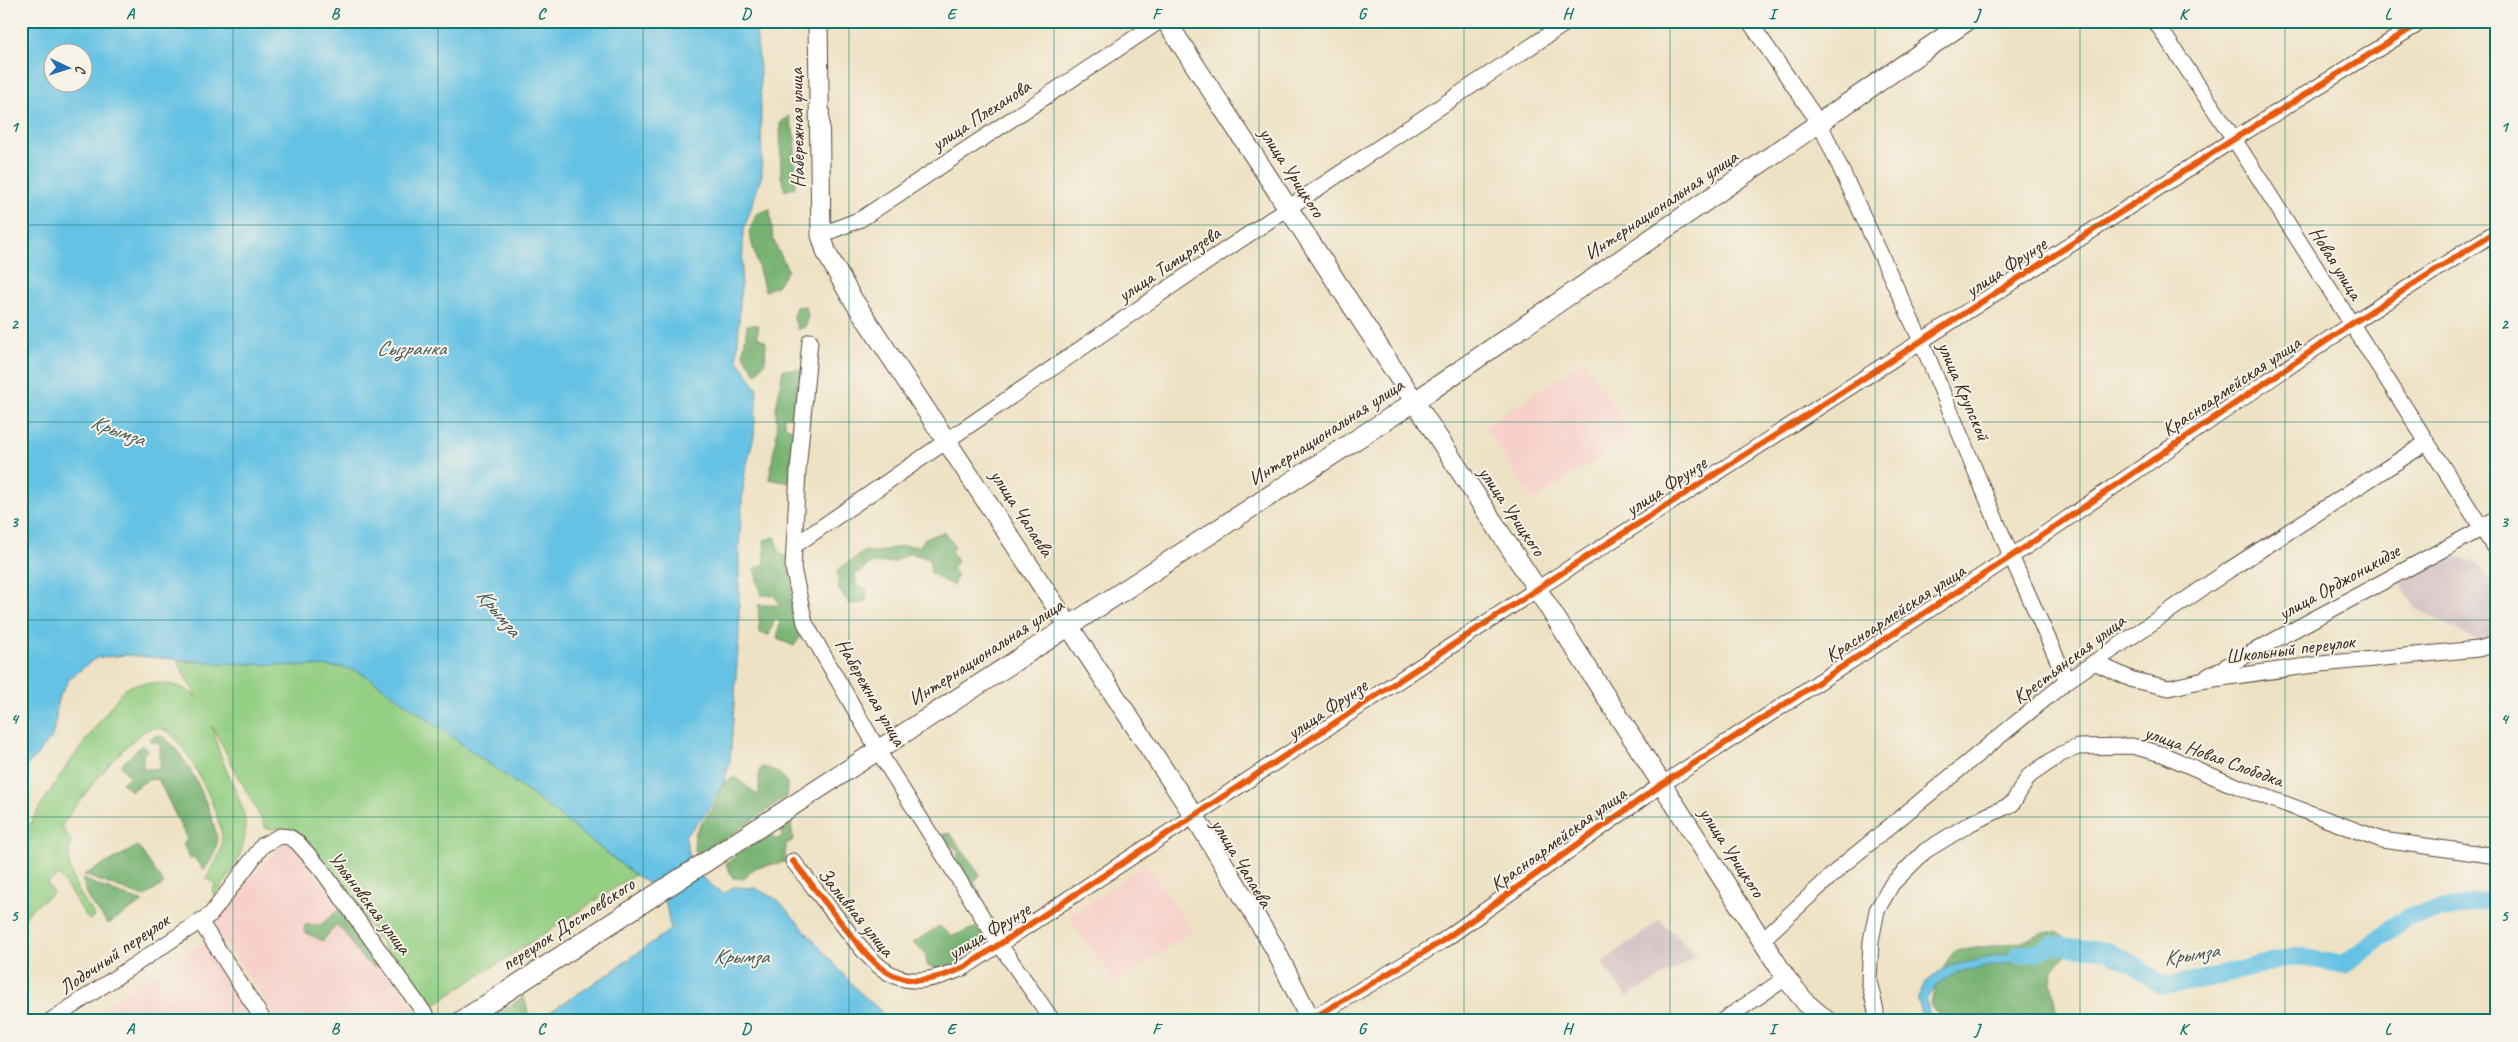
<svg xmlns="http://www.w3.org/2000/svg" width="2518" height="1042" viewBox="0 0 2518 1042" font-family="Caveat,sans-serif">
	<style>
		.built { fill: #f7d0c9 }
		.industrial { fill: #d2bec1 }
		.green { fill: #94cf84; stroke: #687c51 }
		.forest { fill: #77b272; stroke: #596e48 }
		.water { fill: #66c2e4; stroke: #507681; fill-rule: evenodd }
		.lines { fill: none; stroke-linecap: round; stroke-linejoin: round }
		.river { stroke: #66c2e4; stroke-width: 18 }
		.minor-casing { stroke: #564637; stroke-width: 17 }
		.major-casing { stroke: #564637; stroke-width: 21 }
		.minor { stroke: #fff; stroke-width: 15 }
		.major { stroke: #fff; stroke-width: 19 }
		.cycleway-casing { stroke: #f7f3e8; stroke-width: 9 }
		.cycleway { stroke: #e8590c; stroke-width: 6 }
		.grid { fill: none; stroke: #0f766e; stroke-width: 1; stroke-opacity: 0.55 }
		.labels { text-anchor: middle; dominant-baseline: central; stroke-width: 4; stroke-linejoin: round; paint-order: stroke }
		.street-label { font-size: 20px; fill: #3b2a1e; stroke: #f7f3e8 }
		.water-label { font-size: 21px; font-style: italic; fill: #485859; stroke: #f7f3e8 }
		.neatline { fill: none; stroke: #0f766e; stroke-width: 2 }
		.grid-label { font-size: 16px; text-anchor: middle; font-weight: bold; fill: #0f766e }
	</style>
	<rect width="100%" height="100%" fill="#f7f3e8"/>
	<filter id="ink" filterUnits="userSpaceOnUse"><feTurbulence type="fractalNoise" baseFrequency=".02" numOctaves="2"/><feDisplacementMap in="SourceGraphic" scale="10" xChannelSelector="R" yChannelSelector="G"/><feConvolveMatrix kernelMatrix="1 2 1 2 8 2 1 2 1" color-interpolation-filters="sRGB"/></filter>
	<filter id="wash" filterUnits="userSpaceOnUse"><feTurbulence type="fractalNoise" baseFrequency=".0096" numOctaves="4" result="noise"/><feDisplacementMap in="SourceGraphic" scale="20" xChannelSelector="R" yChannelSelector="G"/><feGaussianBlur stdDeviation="1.12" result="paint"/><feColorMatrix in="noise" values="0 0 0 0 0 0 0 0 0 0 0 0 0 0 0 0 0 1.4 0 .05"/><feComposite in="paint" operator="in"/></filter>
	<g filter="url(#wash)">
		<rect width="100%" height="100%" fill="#eee2c4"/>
		<path class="built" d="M 1584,361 L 1633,436 L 1533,501 L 1485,427 Z
			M 288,836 L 423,1021 L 278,1021 L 213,923 Z
			M 1146,864 L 1193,931 L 1116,984 L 1069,917 Z
			M 205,941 L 253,1021 L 82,1021 Z"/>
		<path class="industrial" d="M 2448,552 L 2477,563 L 2497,593 L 2497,632 L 2481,642 L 2415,608 L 2400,583 Z
			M 1659,920 L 1690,948 L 1696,957 L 1627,997 L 1602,963 Z"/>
		<path class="green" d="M 177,661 L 342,667 L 357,671 L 373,680 L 531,794 L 635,875 L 429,1008 L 298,831 L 266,828 L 212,726 C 229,804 276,816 215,896 L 212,890 L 215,886 L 210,879 L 206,880 C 212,867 221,856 222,842 C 224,818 188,748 170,733 C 165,729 155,727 149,729 C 127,738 76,804 62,825 L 62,828 L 72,842 C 61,869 80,894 95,916 L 89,920 L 59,875 L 47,883 L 53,893 L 33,907 L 21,923 L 21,842 L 39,808 L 64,770 L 123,690 C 136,680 168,682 183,688 C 187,690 192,694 196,697 Z"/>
		<path class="forest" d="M 789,116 L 795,138 L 795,187 L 785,191 L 781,177 L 780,122 Z
			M 770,209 L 773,239 L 788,270 L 777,286 L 765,291 L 749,233 L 756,214 Z
			M 805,306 L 808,314 L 806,326 L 798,330 L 793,316 L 796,307 Z
			M 747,325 L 759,325 L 757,336 L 766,342 L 765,362 L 756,374 L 743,354 Z
			M 783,369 L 801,370 L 801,411 L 794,418 L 783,417 L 786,427 L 796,430 L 790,463 L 793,473 L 789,483 L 769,479 L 777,432 L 776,409 Z
			M 944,532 L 955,546 L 951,551 L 957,562 L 952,568 L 957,576 L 953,586 L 931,573 L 929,559 L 910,553 L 894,562 L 870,564 L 855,575 L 857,586 L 866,588 L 867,597 L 863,603 L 850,604 L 839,590 L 837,570 L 865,551 L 877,552 L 901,546 L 920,546 L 925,538 Z
			M 775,537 L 780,554 L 791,557 L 792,615 L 800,625 L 801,636 L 794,646 L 777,639 L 780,623 L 775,618 L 769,635 L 760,633 L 758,605 L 781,605 L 773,595 L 761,595 L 754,569 L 765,563 L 764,540 Z
			M 157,735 C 182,739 217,819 217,842 C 216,853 210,862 204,870 L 194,858 L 190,859 L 183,844 L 187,839 L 158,779 L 148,780 L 130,791 L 122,783 L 132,774 L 126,773 L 121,765 L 142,745 L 148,750 L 143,755 L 143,769 L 160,769 L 160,743 L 151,742 L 149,739 Z
			M 762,767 C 777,768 792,781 787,796 L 713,848 L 698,854 L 694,848 L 695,833 L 713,807 L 724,782 L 735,777 L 759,796 L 759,771 Z
			M 791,823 L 793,840 L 786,844 L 785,862 L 755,868 L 744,879 L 733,878 L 726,864 L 746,848 L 772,835 L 775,840 L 783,836 L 781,830 Z
			M 950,833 L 980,875 L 974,882 L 981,894 L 976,897 C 967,881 968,875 955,862 L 959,851 L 944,841 L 942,834 Z
			M 138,846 L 164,884 L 144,897 L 84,875 Z
			M 82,879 L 143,902 L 108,924 L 89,899 Z
			M 346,904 L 380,962 L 375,967 C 353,957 354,938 336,925 L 323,941 L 304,932 L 305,925 L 320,925 Z
			M 939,926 L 952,936 L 977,927 L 991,946 L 978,953 L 962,952 L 965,963 L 940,970 L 927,965 L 926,954 L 913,943 Z
			M 2044,932 L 2057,932 L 2066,939 L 2066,954 L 2053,970 L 2051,981 L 2058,1021 L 1948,1021 L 1931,1007 C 1932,989 1943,963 1955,951 L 2019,942 Z
			M 524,996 L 530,1021 L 494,1021 L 497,1016 Z"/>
		<path class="water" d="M 21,21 L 755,21 L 760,69 L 762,175 L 744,229 L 737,358 L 757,389 L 754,436 L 744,477 L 739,547 L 739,636 L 730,762 C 723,789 707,818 685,835 L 693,870 L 723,894 L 733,887 L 755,888 L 778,900 L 857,990 L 880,1010 L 885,1021 L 536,1021 L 608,974 L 671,929 C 668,921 668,912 666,905 C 659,890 648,883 635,875 L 531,794 L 373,680 L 357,671 L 342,667 L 216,663 L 127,655 L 96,658 L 70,678 L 58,699 L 55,725 L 52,737 L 34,759 L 21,770 ZM 52,52 L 82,52 L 82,82 L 52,82 Z
			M 2038,945 L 2042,953 L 2012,962 L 1957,973 L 1936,985 L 1926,1000 L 1931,1021 L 1924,1021 L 1917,1001 L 1924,984 L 1945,967 L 2010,953 Z"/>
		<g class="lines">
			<path class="river" d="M 2018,955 L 2034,953 L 2052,945 L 2107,951 L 2134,964 L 2162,986 L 2200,980 L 2296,956 L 2344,965 L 2407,917 L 2497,898"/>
		</g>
	</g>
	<g filter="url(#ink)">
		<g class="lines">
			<g class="minor-casing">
				<path id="minor" d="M 1749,21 L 1820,124 L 1921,341 L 2011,556 L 2067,681
					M 2155,21 L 2234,139 L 2497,552
					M 821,235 L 861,219 L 1160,21
					M 810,341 L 798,471 L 793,568 L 805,623 L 885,762 L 1000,945 L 1053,1021
					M 794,546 L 1192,272 L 1569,21
					M 2094,662 L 2133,680 L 2169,688 L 2200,681 L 2321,664 L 2478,649 L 2497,644
					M 2208,676 L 2481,529 L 2497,517
					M 793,861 C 810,882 826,904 843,925 C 881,975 901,996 965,967 L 1551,580 L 2234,139 L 2423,21
					M 200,921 L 264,1021
					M 1762,940 L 1844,864 L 2067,681 L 2229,570 L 2426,443
					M 1309,1017 L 1320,1014 L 1441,942 L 1661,785 L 2027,546 L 2351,324 L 2497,231
					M 50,1021 L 211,914 L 263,845 L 280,836 L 289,837 L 297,842 L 321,869 L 430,1021
					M 1722,1021 L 1786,978
					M 1875,1021 L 1876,1011 L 1869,981 L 1871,941 L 1877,910 L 1892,884 L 1925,851 L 1971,823 L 2012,804 L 2029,776 L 2061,754 L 2078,747 L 2132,746 L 2162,754 L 2226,782 L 2382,840 L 2497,856"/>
			</g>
			<g class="major-casing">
				<path id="major" d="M 818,21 L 821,235 L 827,254 L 850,295 L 1195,817 L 1274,947 L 1311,1021
					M 1166,21 L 1537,589 L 1786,978 L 1806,1003 L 1827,1021
					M 461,1021 L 1414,402 L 1967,21"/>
			</g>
			<use href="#minor" class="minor"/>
			<use href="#major" class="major"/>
			<g class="cycleway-casing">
				<path id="cycleway" d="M 793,861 C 810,882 826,904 843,925 C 881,975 901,996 965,967 L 1551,580 L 2234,139 L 2423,21
					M 1309,1017 L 1320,1014 L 1441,942 L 1661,785 L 2027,546 L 2351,324 L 2497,231"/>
			</g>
			<use href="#cycleway" class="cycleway"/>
		</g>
	</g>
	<path class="grid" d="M 233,21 L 233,1021M 438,21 L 438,1021M 643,21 L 643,1021M 849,21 L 849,1021M 1054,21 L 1054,1021M 1259,21 L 1259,1021M 1464,21 L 1464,1021M 1670,21 L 1670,1021M 1875,21 L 1875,1021M 2080,21 L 2080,1021M 2285,21 L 2285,1021M 21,225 L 2497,225M 21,422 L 2497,422M 21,620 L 2497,620M 21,817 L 2497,817"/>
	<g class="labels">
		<g class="street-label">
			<text transform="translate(981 115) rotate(-33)">улица Плеханова</text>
			<text transform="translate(797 128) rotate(-91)">Набережная улица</text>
			<text transform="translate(1292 172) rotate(57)">улица Урицкого</text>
			<text transform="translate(1661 205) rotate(-34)">Интернациональная улица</text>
			<text transform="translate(2336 263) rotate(58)">Новая улица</text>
			<text transform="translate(1169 264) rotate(-34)">улица Тимирязева</text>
			<text transform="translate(2006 267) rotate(-33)">улица Фрунзе</text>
			<text transform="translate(2231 386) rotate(-34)">Красноармейская улица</text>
			<text transform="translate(1964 391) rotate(67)">улица Крупской</text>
			<text transform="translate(1326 432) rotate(-33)">Интернациональная улица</text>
			<text transform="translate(1666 486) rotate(-33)">улица Фрунзе</text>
			<text transform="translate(1512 511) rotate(56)">улица Урицкого</text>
			<text transform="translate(1022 513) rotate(57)">улица Чапаева</text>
			<text transform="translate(2339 582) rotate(-29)">улица Орджоникидзе</text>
			<text transform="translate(1895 613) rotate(-33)">Красноармейская улица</text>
			<text transform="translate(2290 649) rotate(-7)">Школьный переулок</text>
			<text transform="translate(986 652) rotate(-33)">Интернациональная улица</text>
			<text transform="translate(2069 659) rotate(-37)">Крестьянская улица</text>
			<text transform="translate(871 692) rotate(60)">Набережная улица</text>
			<text transform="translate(1327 709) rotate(-34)">улица Фрунзе</text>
			<text transform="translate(2214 756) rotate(20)">улица Новая Слободка</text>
			<text transform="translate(1558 839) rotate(-36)">Красноармейская улица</text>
			<text transform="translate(1732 852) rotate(57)">улица Урицкого</text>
			<text transform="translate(1242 863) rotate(59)">улица Чапаева</text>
			<text transform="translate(370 903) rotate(53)">Ульяновская улица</text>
			<text transform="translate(856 912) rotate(51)">Заливная улица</text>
			<text transform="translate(568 924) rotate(-33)">переулок Достоевского</text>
			<text transform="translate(989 931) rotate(-31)">улица Фрунзе</text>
			<text transform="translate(114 954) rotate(-34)">Лодочный переулок</text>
		</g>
		<g class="water-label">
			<text x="411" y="348">Сызранка</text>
			<text transform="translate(118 430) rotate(20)">Крымза</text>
			<text transform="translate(499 612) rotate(50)">Крымза</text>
			<text transform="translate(2191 954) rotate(-9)">Крымза</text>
			<text x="741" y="956">Крымза</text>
		</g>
	</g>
	<rect width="2518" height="1042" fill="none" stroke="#f7f3e8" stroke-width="55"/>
	<g transform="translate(68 68) rotate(94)"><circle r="24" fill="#f7f3e8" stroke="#aca397"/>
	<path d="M0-4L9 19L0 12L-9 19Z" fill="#1f6fb2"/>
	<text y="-8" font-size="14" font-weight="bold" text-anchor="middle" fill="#3b2a1e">С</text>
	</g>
	<rect x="28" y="28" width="2462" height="986" class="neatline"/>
	<g class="grid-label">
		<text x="130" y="19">A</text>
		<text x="335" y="19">B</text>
		<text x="541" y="19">C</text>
		<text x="746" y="19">D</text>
		<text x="951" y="19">E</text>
		<text x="1156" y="19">F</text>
		<text x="1362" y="19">G</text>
		<text x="1567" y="19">H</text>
		<text x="1772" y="19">I</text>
		<text x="1977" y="19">J</text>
		<text x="2183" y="19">K</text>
		<text x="2388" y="19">L</text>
		<text x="14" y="132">1</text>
		<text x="2504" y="132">1</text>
		<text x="14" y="329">2</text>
		<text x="2504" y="329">2</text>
		<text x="14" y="527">3</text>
		<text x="2504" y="527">3</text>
		<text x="14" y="724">4</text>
		<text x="2504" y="724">4</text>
		<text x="14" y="921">5</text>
		<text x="2504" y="921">5</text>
		<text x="130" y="1034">A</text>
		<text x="335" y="1034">B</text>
		<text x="541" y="1034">C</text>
		<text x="746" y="1034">D</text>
		<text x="951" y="1034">E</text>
		<text x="1156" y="1034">F</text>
		<text x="1362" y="1034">G</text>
		<text x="1567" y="1034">H</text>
		<text x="1772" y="1034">I</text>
		<text x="1977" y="1034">J</text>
		<text x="2183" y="1034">K</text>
		<text x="2388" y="1034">L</text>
	</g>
</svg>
